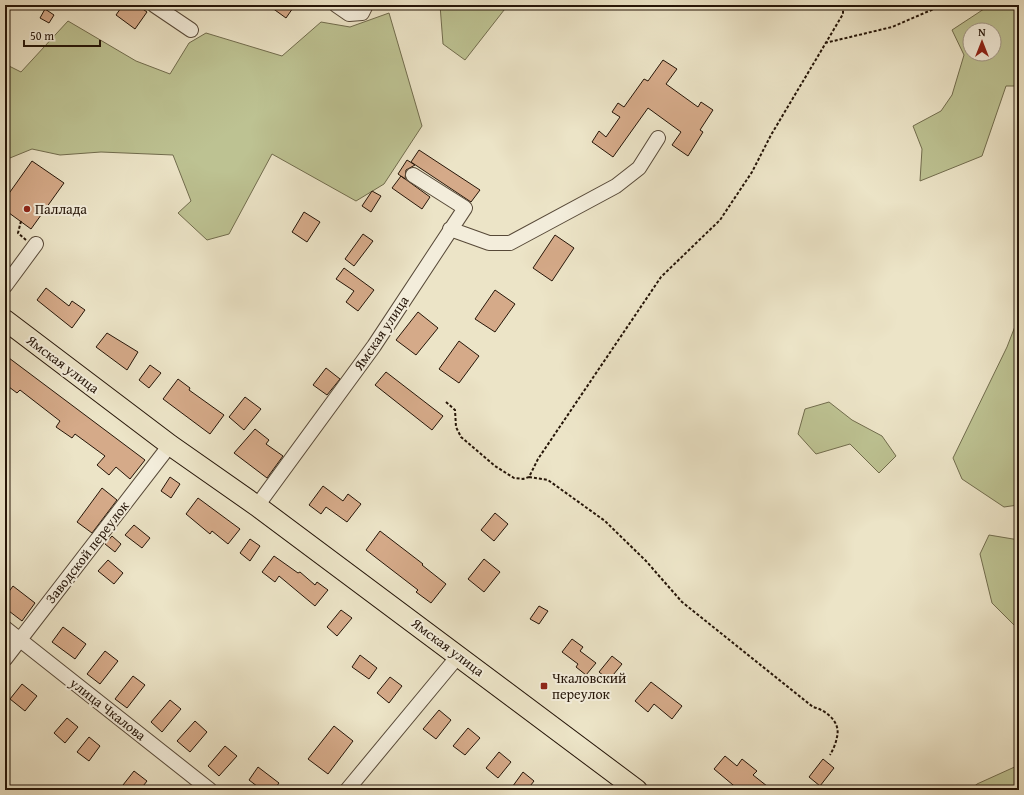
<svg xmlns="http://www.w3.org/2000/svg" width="1024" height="795" viewBox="0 0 1024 795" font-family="'Gentium Book Plus',serif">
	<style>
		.green { fill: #bdc292; stroke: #716c4d; fill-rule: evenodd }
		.building { fill: #d5aa89; stroke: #251508 }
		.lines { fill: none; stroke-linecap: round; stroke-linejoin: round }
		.minor-casing { stroke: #574938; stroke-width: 16 }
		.highway-casing { stroke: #251508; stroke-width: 22 }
		.path { stroke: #251508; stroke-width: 2; stroke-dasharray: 3 2; stroke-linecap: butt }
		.minor { stroke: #f3eddb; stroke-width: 14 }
		.highway { stroke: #ece4c7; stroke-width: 20 }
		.poi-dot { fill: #8f2418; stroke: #f3eddb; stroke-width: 1.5 }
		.labels { text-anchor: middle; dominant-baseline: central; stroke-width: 4; stroke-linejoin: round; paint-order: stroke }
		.poi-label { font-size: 14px; fill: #251508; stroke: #f3eddb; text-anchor: start }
		.street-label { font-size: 14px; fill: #251508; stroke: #f3eddb }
	</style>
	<rect width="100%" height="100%" fill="#ece4c7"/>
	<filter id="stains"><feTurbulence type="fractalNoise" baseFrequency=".005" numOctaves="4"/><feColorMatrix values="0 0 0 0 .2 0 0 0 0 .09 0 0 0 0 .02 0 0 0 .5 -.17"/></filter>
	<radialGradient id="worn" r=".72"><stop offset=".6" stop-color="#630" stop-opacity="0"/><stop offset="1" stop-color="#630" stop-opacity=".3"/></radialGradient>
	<path class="green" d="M 440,5 L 508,5 L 465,60 L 443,44 Z
		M 990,5 L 1019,5 L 1019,86 L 1006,86 L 982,156 L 920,181 L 922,149 L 913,126 L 941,111 L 952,95 L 964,55 L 952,30 ZM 970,30 L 994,30 L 994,54 L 970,54 Z
		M 389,13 L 422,126 L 384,184 L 356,201 L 272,154 L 229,234 L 207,240 L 178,213 L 191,201 L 173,155 L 101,152 L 60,155 L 32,149 L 5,160 L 5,64 L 21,72 L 68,21 L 136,61 L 170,74 L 189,43 L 206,33 L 282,56 L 321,22 L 350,27 Z
		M 1019,316 L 1019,502 L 1018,505 L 1004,507 L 962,479 L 953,458 L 1007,347 Z
		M 829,402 L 852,420 L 882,436 L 896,456 L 879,473 L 850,444 L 816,454 L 798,434 L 805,409 Z
		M 989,535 L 1019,540 L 1019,630 L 992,603 L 980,554 Z
		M 1019,765 L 1019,790 L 970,790 L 977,784 Z"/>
	<path class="building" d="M 123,5 L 137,5 L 147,12 L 135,29 L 116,15 Z
		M 268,5 L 295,5 L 286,18 Z
		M 45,9 L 54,15 L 49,23 L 40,18 Z
		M 663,60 L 677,69 L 666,84 L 698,107 L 701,102 L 713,110 L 700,130 L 703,132 L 688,156 L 672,145 L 681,132 L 648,108 L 613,157 L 592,142 L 599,131 L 606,137 L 620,117 L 612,112 L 618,103 L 624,107 L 644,79 L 648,81 Z
		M 419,150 L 480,190 L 471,202 L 411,162 Z
		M 407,160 L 415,165 L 406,170 L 405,179 L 398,174 Z
		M 32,161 L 64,183 L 31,229 L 5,210 L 5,199 Z
		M 401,176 L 430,197 L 422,209 L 392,188 Z
		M 372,191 L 381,196 L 371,212 L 362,206 Z
		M 304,212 L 320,222 L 307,242 L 292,232 Z
		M 363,234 L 373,241 L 354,266 L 345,259 Z
		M 555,235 L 574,248 L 552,281 L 533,268 Z
		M 344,268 L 374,290 L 358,311 L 346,302 L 354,291 L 336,279 Z
		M 46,288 L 69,306 L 72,301 L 85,310 L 72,328 L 37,300 Z
		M 495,290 L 515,304 L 495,332 L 475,319 Z
		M 418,312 L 438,328 L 416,355 L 396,340 Z
		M 107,333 L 138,352 L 127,370 L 96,347 Z
		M 459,341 L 479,356 L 459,383 L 439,369 Z
		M 5,355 L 145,460 L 130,479 L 116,467 L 109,475 L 97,465 L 105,456 L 75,434 L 72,438 L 56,427 L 60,421 L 20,390 L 17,393 L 5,384 Z
		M 150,365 L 161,373 L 149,388 L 139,380 Z
		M 326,368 L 340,379 L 327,395 L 313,385 Z
		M 386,372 L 443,416 L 432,430 L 375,385 Z
		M 178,379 L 190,388 L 189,390 L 224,415 L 210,434 L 163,399 Z
		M 245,397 L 261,409 L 244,430 L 229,417 Z
		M 255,429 L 269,440 L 266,444 L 283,456 L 267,478 L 234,453 Z
		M 170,477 L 180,484 L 171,498 L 161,491 Z
		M 323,486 L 343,501 L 348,494 L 361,504 L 347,522 L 326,507 L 321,514 L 309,505 Z
		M 102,488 L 117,500 L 92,533 L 77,522 Z
		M 198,498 L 240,529 L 228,544 L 212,531 L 210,534 L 186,514 Z
		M 495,513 L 508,524 L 494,541 L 481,530 Z
		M 134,525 L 150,538 L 142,548 L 125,535 Z
		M 380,531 L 423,564 L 422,565 L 446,584 L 431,603 L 416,592 L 418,590 L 366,550 Z
		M 112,536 L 121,544 L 115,552 L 105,544 Z
		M 250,539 L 260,546 L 250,561 L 240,553 Z
		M 274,556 L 298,573 L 300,572 L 315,585 L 317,582 L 328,590 L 315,606 L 279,576 L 275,582 L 262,572 Z
		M 484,559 L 500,572 L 484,592 L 468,579 Z
		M 108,560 L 123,573 L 114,584 L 98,571 Z
		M 13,586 L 35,603 L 22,621 L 5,608 L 5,597 Z
		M 539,606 L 548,611 L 539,624 L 530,619 Z
		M 341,610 L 352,618 L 337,636 L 327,627 Z
		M 63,627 L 86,644 L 75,659 L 52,642 Z
		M 572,639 L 583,647 L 580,651 L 596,663 L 586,675 L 576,667 L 578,664 L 562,652 Z
		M 105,651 L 118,661 L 100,684 L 87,674 Z
		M 360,655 L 377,668 L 369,679 L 352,667 Z
		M 612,656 L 622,664 L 609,680 L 599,672 Z
		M 133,676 L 145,685 L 127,708 L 115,699 Z
		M 390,677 L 402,686 L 389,703 L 377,693 Z
		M 651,682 L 682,706 L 672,719 L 654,704 L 648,712 L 635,701 Z
		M 22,684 L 37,696 L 25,711 L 10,699 Z
		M 170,700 L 181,709 L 162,732 L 151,722 Z
		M 439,710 L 451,720 L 436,739 L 423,729 Z
		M 67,718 L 78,727 L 65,743 L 54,733 Z
		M 195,721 L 207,732 L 190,752 L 177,741 Z
		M 334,726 L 353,741 L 328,774 L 308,759 Z
		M 468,728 L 480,738 L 465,755 L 453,746 Z
		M 89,737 L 100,746 L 89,761 L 77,752 Z
		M 225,746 L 237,756 L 219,776 L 208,766 Z
		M 499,752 L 511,762 L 498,778 L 486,768 Z
		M 725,756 L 737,766 L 742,759 L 757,771 L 753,775 L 772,790 L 739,790 L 714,769 Z
		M 823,759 L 834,768 L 820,786 L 809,777 Z
		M 258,767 L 279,783 L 274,790 L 262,790 L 249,780 Z
		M 134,771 L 147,781 L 140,790 L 129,790 L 123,785 Z
		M 523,772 L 534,781 L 527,790 L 510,790 Z"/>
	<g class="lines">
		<g class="minor-casing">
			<path id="minor" d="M 154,5 L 191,30
				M 336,5 L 349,14 L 362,13 L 366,5
				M 450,229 L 489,243 L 510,243 L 616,186 L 639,168 L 658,138
				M 5,286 L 36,244
				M 257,506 L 374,346 L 465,208 L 413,175
				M 5,628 L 210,790
				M 5,659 L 170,445
				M 347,790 L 459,655"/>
		</g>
		<g class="highway-casing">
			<path id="highway" d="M 5,320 L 170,445 L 257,506 L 637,790"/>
		</g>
		<path class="path" d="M 825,43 L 892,27 L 943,5
			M 21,221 L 18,233 L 26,240
			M 446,402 L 455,410 L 456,427 L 461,437 L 495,466 L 514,478 L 523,479 L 529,477 L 538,459 L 661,277 L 720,220 L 752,172 L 771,135 L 843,14 L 843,5
			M 529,477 L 548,480 L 605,521 L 646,561 L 682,602 L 813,707 C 826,710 841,722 837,737 C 836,743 833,750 830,755"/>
		<use href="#minor" class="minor"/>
		<use href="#highway" class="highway"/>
	</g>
	<g class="poi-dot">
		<circle cx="27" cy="209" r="4"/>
		<rect x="540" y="682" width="8" height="8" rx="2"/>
	</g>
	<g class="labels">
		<g class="poi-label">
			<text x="35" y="209">Паллада</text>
			<text x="552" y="678">Чкаловский<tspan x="552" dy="16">переулок</tspan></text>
		</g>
		<g class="street-label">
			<text transform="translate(381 333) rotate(-56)">Ямская улица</text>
			<text transform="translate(63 364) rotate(37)">Ямская улица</text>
			<text transform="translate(87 552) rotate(-52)">Заводской переулок</text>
			<text transform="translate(448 647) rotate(37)">Ямская улица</text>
			<text transform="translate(108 709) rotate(38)">улица Чкалова</text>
		</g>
	</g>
	<rect width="1024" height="795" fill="none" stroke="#ece4c7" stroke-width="20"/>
	<rect x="6" y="6" width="1012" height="783" fill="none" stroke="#251508" stroke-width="2"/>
	<rect x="10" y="10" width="1004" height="775" fill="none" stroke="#251508"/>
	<g transform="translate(982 42)"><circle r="19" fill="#f3eddb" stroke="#a19787"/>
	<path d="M0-3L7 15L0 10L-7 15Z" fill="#8f2418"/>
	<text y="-6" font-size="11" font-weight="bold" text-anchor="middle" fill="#251508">N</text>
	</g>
	<path d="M24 40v6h76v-6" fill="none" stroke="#251508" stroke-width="2"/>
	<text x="30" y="40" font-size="12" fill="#251508" stroke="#f3eddb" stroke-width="3" paint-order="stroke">50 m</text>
	<rect width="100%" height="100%" filter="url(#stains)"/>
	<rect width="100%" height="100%" fill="url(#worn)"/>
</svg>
